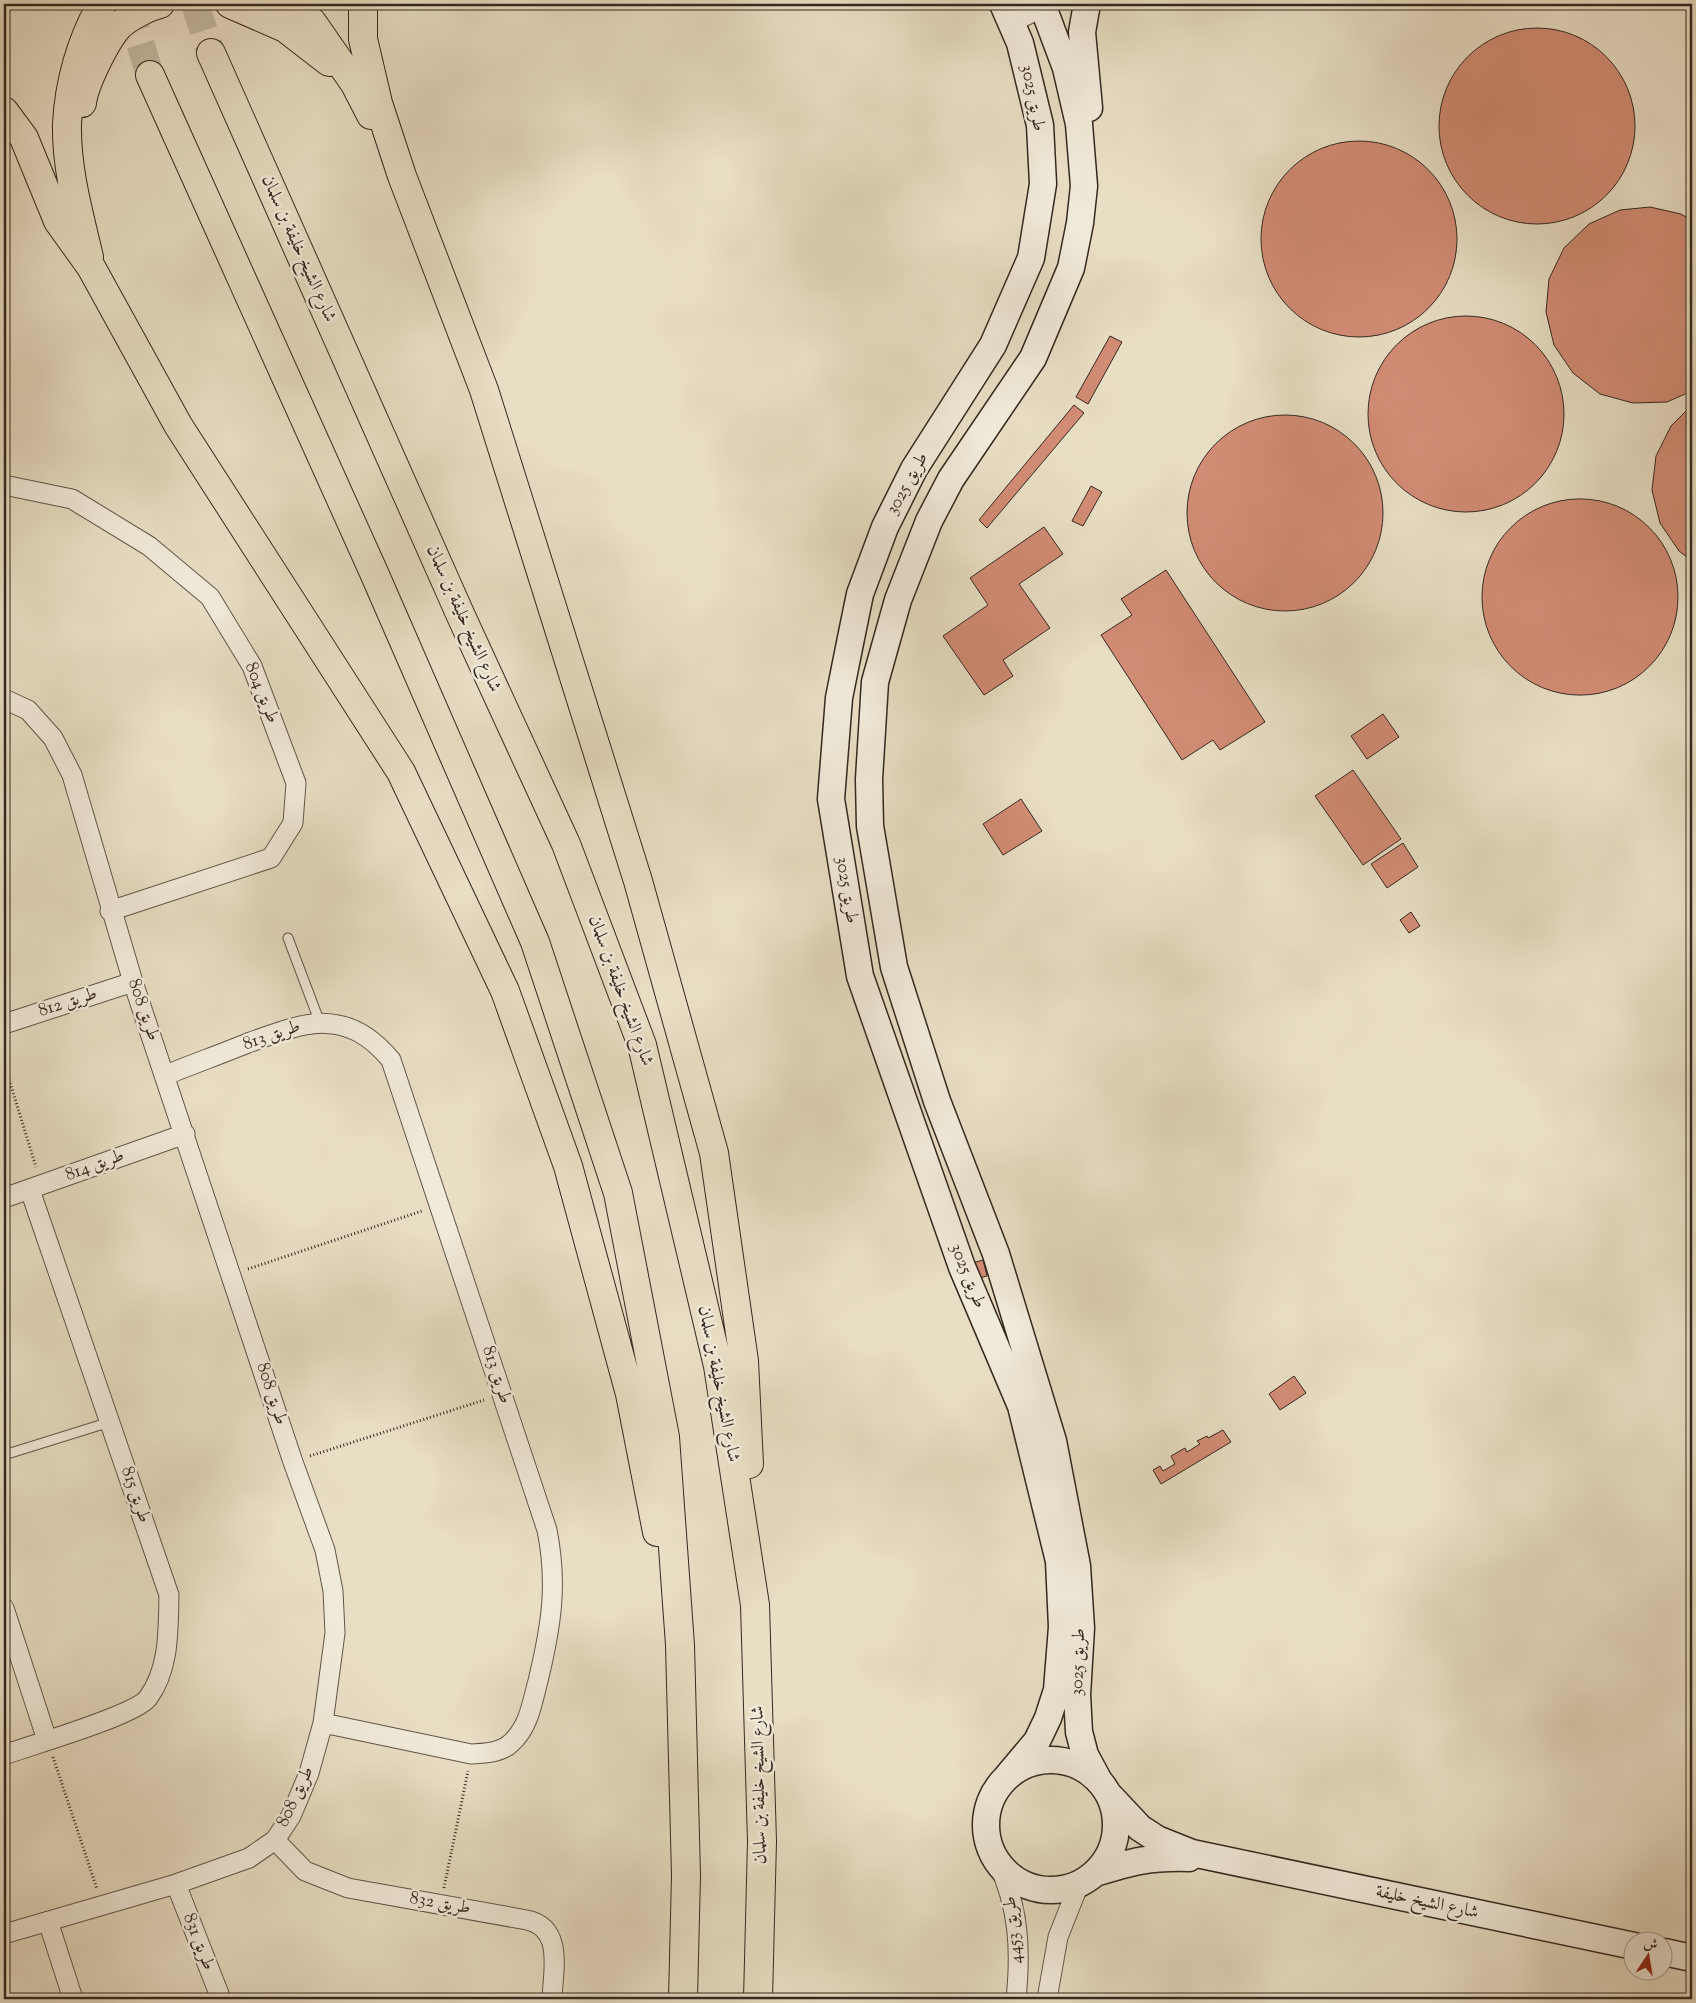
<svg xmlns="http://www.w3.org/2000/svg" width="1696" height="2003" viewBox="0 0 1696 2003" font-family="'Sorts Mill Goudy',Amiri,serif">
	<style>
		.building { fill: #d28c75; stroke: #342821 }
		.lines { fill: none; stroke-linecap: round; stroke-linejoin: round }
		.highway-tunnel { stroke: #c4baa3; stroke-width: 28; stroke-dasharray: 28 14; stroke-linecap: butt }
		.lane-casing { stroke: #61564a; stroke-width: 11 }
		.street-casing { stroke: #61564a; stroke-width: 21 }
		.secondary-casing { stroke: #342821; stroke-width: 29 }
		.highway-casing { stroke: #342821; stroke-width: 30 }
		.path { stroke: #342821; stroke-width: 3; stroke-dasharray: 1 2.5; stroke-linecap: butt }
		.lane { stroke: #f0ead9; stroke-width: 9 }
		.street { stroke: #f0ead9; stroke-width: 19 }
		.secondary { stroke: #f0ead9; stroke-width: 26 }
		.highway { stroke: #e8dec4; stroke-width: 28 }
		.labels { text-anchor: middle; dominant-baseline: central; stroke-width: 5; stroke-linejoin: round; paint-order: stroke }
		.street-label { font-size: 18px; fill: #342821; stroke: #f0ead9 }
	</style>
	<rect width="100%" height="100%" fill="#e8dec4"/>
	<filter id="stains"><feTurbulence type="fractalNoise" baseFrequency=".004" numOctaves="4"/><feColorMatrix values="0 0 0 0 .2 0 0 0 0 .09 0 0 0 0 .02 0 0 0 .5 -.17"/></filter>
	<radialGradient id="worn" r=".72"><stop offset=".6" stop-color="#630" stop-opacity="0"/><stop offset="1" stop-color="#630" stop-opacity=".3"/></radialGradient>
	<path class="building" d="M1439 126a98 98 0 1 1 196 0a98 98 0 1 1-196 0Z
		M1261 239a98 98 0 1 1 196 0a98 98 0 1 1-196 0Z
		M 1650,207 L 1681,214 L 1692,221 L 1692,391 L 1667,402 L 1633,403 L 1600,394 L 1573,373 L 1554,345 L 1546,312 L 1549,279 L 1564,248 L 1589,224 L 1620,210 Z
		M1368 414a98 98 0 1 1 196 0a98 98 0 1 1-196 0Z
		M 1110,336 L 1122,342 L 1088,404 L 1076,397 Z
		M 1074,405 L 1084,413 L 987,528 L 979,520 Z
		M 1692,405 L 1692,561 L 1679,551 L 1660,523 L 1652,490 L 1656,456 L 1671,426 Z
		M1187 513a98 98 0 1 1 196 0a98 98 0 1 1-196 0Z
		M 1091,486 L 1102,492 L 1083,526 L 1072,521 Z
		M1482 597a98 98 0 1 1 196 0a98 98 0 1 1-196 0Z
		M 1044,527 L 1063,554 L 1019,584 L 1050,628 L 1003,660 L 1013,676 L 984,695 L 943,636 L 988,605 L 970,578 Z
		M 1166,570 L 1265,722 L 1220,750 L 1213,740 L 1182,760 L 1101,635 L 1132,615 L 1121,599 Z
		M 1383,714 L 1399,737 L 1367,759 L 1351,736 Z
		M 1353,770 L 1401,839 L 1363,865 L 1315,796 Z
		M 1021,799 L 1042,831 L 1003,855 L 983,824 Z
		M 1403,843 L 1418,867 L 1387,888 L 1371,864 Z
		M 1411,912 L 1420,926 L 1409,933 L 1400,920 Z
		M 983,1260 L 987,1276 L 976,1279 L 972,1263 Z
		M 1294,1376 L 1306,1393 L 1280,1410 L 1269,1394 Z
		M 1223,1430 L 1231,1442 L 1161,1484 L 1153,1470 L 1160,1466 L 1163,1471 L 1175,1464 L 1171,1456 L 1185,1448 L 1187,1452 L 1200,1444 L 1197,1441 L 1207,1436 L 1208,1438 Z"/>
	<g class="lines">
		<path class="highway-tunnel" d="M 128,4 L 150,75
			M 195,4 L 211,53"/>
		<g class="lane-casing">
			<path id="lane" d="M 288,938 L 320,1023
				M 4,1455 L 110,1422"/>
		</g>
		<g class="street-casing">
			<path id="street" d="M 1011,23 L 1049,4
				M 4,485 L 72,499 L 149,546 L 210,597 L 252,666 L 296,783 L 293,823 L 271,858 L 110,911
				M 4,699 L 28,710 L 53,738 L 72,775 L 133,982 L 293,1462 L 325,1550 L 333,1591 L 335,1633 L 323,1723 L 309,1773 L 291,1816 L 275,1840 L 249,1858 L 176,1884 L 4,1934
				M 4,1024 L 133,982
				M 166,1075 C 193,1064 221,1054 248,1043 C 305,1022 346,1006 391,1060 L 547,1530 C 558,1585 551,1627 538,1681 C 532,1703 529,1727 511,1743 C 501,1753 485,1753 471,1754 L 323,1723
				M 4,1198 L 185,1134
				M 4,1608 L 47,1740
				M 4,1755 C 31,1745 134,1716 148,1698 C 170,1668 168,1629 169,1595 L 30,1190
				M 275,1840 L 305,1871 L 348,1888 L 527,1920 C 564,1928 553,1971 552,1999
				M 998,1863 C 1019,1908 1021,1950 1016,1999
				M 176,1884 L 221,1999
				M 48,1921 L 73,1999
				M 1047,1999 L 1058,1937 L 1079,1884"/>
		</g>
		<g class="secondary-casing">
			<path id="secondary" d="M 1003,4 L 1020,43 L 1040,125 L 1043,184 L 1031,258 L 993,345 L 914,469 L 885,527 L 860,594 L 850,643 L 839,698 L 831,799 L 860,976 L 962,1267 L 1021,1406 L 1059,1561 L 1062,1627 L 1057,1690 L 1048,1718 L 1037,1741 L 1005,1779
				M 1042,4 L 1066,68 L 1079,124 L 1084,186 L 1080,223 L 1071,268 L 1033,358 L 951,479 L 929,521 L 898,600 L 875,682 L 869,779 L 870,826 L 894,967 L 937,1101 L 996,1254 L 1053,1441 L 1077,1566 L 1081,1628 L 1077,1695 L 1079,1732 L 1085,1755 L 1099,1781
				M 1087,4 L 1082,32 L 1089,108
				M986 1825a65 65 0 1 1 130 0a65 65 0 1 1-130 0Z
				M 1110,1796 L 1140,1828 L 1157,1839 L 1192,1853 L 1634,1946
				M 1095,1873 C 1133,1861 1150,1857 1189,1858
				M 1664,1952 L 1692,1958"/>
		</g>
		<g class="highway-casing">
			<path id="highway" d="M 230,4 L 285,28 L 329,62
				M 286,4 L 312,22 L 355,84 L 371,115
				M 363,4 L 363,39 L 378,103 L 402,176 L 484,390 L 638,881 L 714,1153 L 744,1361 L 749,1464
				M 211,53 L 461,616 L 566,844 L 642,1045 L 718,1366 L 755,1605 L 762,1841 L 758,1999
				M 150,75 L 375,575 L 535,942 L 618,1193 L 665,1437 L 680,1645 L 686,1875 L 683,1999
				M 82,103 C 84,84 106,40 119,26 C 128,17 148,7 160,4
				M 4,111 L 24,138 L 58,221 L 91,267 L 178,425 L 401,772 L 505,991 L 568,1166 L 630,1394 L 657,1532
				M 89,257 C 79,214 66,169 67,124 C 69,83 81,40 102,4"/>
		</g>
		<path class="path" d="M 4,1063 L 36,1167
			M 248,1269 L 422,1211
			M 310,1456 L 484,1400
			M 53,1757 L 97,1889
			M 444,1888 L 468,1771"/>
		<use href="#lane" class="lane"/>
		<use href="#street" class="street"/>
		<use href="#secondary" class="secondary"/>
		<use href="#highway" class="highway"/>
	</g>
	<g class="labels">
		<g class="street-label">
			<text transform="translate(1032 98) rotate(79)">طريق 3025</text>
			<text transform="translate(298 249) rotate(66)">شارع الشيخ خليفة بن سلمان</text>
			<text transform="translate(908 484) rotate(-61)">طريق 3025</text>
			<text transform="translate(463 619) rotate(66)">شارع الشيخ خليفة بن سلمان</text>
			<text transform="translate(261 693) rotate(68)">طريق 804</text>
			<text transform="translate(846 890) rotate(81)">طريق 3025</text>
			<text transform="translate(620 991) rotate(70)">شارع الشيخ خليفة بن سلمان</text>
			<text transform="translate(68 1003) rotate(-18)">طريق 812</text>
			<text transform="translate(143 1010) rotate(71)">طريق 808</text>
			<text transform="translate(272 1036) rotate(-19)">طريق 813</text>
			<text transform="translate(95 1166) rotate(-20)">طريق 814</text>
			<text transform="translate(967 1276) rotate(68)">طريق 3025</text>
			<text transform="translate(496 1375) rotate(72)">طريق 813</text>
			<text transform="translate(718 1384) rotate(79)">شارع الشيخ خليفة بن سلمان</text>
			<text transform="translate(271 1394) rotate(72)">طريق 808</text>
			<text transform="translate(135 1495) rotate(71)">طريق 815</text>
			<text transform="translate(1079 1662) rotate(-88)">طريق 3025</text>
			<text transform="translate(760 1785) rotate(-91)">شارع الشيخ خليفة بن سلمان</text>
			<text transform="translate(296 1797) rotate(-65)">طريق 808</text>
			<text transform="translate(1427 1903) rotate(12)">شارع الشيخ خليفة</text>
			<text transform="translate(440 1904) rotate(10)">طريق 832</text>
			<text transform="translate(1014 1930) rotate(-96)">طريق 4453</text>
			<text transform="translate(198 1942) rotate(69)">طريق 831</text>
		</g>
	</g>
	<rect width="1696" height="2003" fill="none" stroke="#e8dec4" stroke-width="20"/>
	<rect x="5" y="5" width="1686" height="1993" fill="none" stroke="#342821" stroke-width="2.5"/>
	<rect x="10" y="10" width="1676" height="1983" fill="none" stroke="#342821"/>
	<g transform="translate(1648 1956) rotate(12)"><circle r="24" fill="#f0ead9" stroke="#a59c8f"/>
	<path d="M0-4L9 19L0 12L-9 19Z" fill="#8f2418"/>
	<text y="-8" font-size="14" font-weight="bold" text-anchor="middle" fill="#342821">ش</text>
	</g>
	<rect width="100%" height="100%" filter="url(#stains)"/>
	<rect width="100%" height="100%" fill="url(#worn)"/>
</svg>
